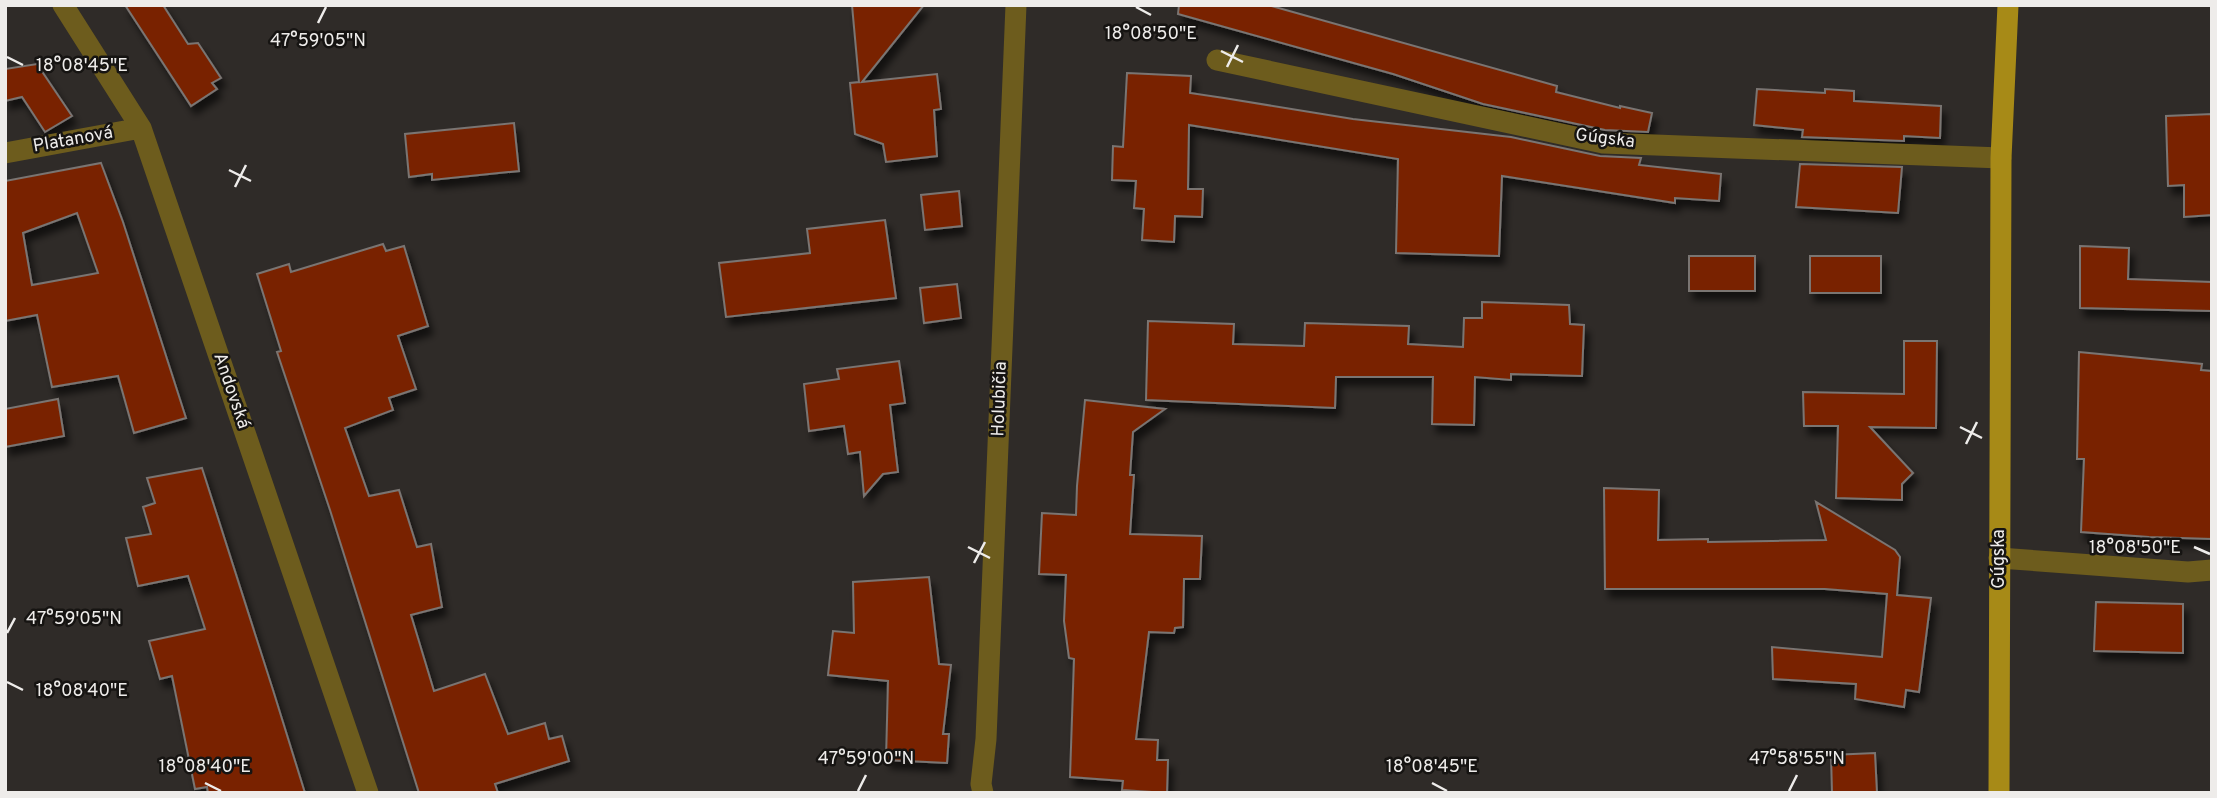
<svg xmlns="http://www.w3.org/2000/svg" width="2217" height="798" viewBox="0 0 2217 798" font-family="Overpass,sans-serif">
	<style>
		.building { fill: #792400; stroke: #7a7472; stroke-width: 2; fill-rule: evenodd; filter: url(#shadow) }
		.lines { fill: none; stroke-linecap: round; stroke-linejoin: round }
		.minor { stroke: #6d5c1d; stroke-width: 21 }
		.major { stroke: #a78a17; stroke-width: 21 }
		.ticks { fill: none; stroke: #eeecea; stroke-width: 2.5 }
		.labels { text-anchor: middle; dominant-baseline: central; stroke-width: 5; stroke-linejoin: round; paint-order: stroke }
		.street-label { font-size: 18px; fill: #eeecea; stroke: #161412 }
		.ticks-label { font-size: 18px; text-anchor: middle; fill: #eeecea; stroke: #161412; stroke-width: 5; stroke-linejoin: round; paint-order: stroke }
	</style>
	<defs>
		<filter id="shadow"><feDropShadow dx="4.5" dy="8" stdDeviation="3.5" flood-color="#0009"/></filter>
	</defs>
	<rect width="100%" height="100%" fill="#2f2b28"/>
	<path class="building" d="M 125,5 L 163,5 L 188,44 L 198,43 L 221,78 L 212,83 L 217,89 L 191,106 Z
		M 852,5 L 924,5 L 862,82 L 937,74 L 941,109 L 934,110 L 937,156 L 886,162 L 883,144 L 855,134 L 850,83 L 859,82 Z
		M 1179,5 L 1268,5 L 1557,86 L 1556,92 L 1620,108 L 1620,106 L 1652,113 L 1648,132 L 1605,130 L 1483,104 L 1393,74 L 1178,14 Z
		M 37,64 L 72,116 L 45,132 L 22,97 L 5,101 L 5,69 Z
		M 1127,73 L 1191,76 L 1190,93 L 1224,98 L 1353,119 L 1511,137 L 1600,156 L 1641,158 L 1639,165 L 1721,174 L 1719,201 L 1675,198 L 1675,203 L 1502,176 L 1499,256 L 1396,253 L 1398,159 L 1189,125 L 1188,189 L 1203,189 L 1202,217 L 1175,216 L 1174,242 L 1142,240 L 1144,209 L 1134,208 L 1136,181 L 1112,180 L 1113,146 L 1123,147 Z
		M 1757,89 L 1825,93 L 1825,89 L 1854,91 L 1854,101 L 1941,106 L 1940,138 L 1904,136 L 1904,141 L 1802,137 L 1803,130 L 1754,125 Z
		M 2212,114 L 2212,215 L 2184,217 L 2184,185 L 2168,186 L 2166,116 Z
		M 514,123 L 519,171 L 432,180 L 432,174 L 409,177 L 405,134 Z
		M 101,163 L 123,222 L 186,418 L 134,433 L 118,376 L 52,387 L 37,315 L 5,321 L 5,181 ZM 77,213 L 98,273 L 32,285 L 23,233 Z
		M 1800,164 L 1902,167 L 1898,213 L 1796,207 Z
		M 959,191 L 962,226 L 925,230 L 921,195 Z
		M 885,220 L 896,298 L 726,317 L 719,263 L 810,253 L 807,229 Z
		M 383,244 L 386,251 L 404,246 L 428,326 L 398,336 L 416,389 L 389,398 L 393,410 L 345,428 L 369,496 L 399,490 L 417,547 L 431,544 L 442,607 L 411,615 L 434,691 L 485,674 L 508,734 L 545,723 L 549,739 L 562,736 L 569,761 L 495,784 L 498,793 L 419,793 L 330,510 L 277,352 L 281,351 L 257,274 L 289,264 L 291,272 Z
		M 2080,246 L 2129,248 L 2128,279 L 2212,282 L 2212,311 L 2080,308 Z
		M 1689,256 L 1755,256 L 1755,291 L 1689,291 Z
		M 1810,256 L 1881,256 L 1881,293 L 1810,293 Z
		M 957,284 L 961,318 L 924,323 L 920,288 Z
		M 1482,302 L 1569,305 L 1570,324 L 1584,325 L 1582,376 L 1511,374 L 1511,380 L 1475,377 L 1474,425 L 1432,424 L 1433,377 L 1336,377 L 1335,408 L 1146,400 L 1148,321 L 1234,324 L 1233,344 L 1304,346 L 1305,323 L 1409,326 L 1408,344 L 1463,347 L 1464,318 L 1482,318 Z
		M 1904,341 L 1937,341 L 1936,428 L 1870,427 L 1913,473 L 1902,484 L 1902,500 L 1836,498 L 1838,426 L 1804,426 L 1803,392 L 1904,394 Z
		M 2079,352 L 2202,364 L 2201,370 L 2212,371 L 2212,539 L 2149,537 L 2081,532 L 2084,459 L 2077,459 Z
		M 899,361 L 905,403 L 890,405 L 898,472 L 883,474 L 864,496 L 860,452 L 848,454 L 844,426 L 809,431 L 804,384 L 839,379 L 837,369 Z
		M 58,399 L 64,436 L 5,447 L 5,409 Z
		M 1085,400 L 1165,409 L 1133,432 L 1130,475 L 1134,475 L 1130,534 L 1202,536 L 1200,579 L 1184,579 L 1183,627 L 1175,628 L 1174,633 L 1149,632 L 1136,739 L 1158,740 L 1157,760 L 1168,760 L 1167,793 L 1122,790 L 1123,781 L 1070,777 L 1074,659 L 1069,658 L 1064,621 L 1066,575 L 1039,574 L 1042,513 L 1076,515 L 1077,486 Z
		M 202,468 L 273,690 L 305,793 L 208,793 L 207,787 L 195,789 L 172,676 L 160,679 L 149,641 L 205,629 L 188,576 L 138,586 L 126,538 L 151,534 L 143,507 L 155,503 L 147,478 Z
		M 1604,488 L 1659,490 L 1658,540 L 1708,539 L 1708,542 L 1826,540 L 1816,502 L 1895,550 L 1900,557 L 1897,595 L 1931,598 L 1919,692 L 1906,690 L 1904,707 L 1855,699 L 1856,684 L 1773,679 L 1772,647 L 1882,657 L 1887,594 L 1825,589 L 1605,589 Z
		M 929,577 L 939,664 L 951,665 L 943,734 L 949,734 L 947,763 L 886,760 L 888,681 L 828,675 L 833,631 L 854,633 L 853,582 Z
		M 2096,602 L 2183,604 L 2183,653 L 2094,651 Z
		M 1875,753 L 1877,793 L 1832,793 L 1831,755 Z"/>
	<g class="lines">
		<path class="minor" d="M 63,5 L 141,128 L 368,793
			M 1217,60 L 1603,143 L 2001,158
			M 5,153 L 141,128
			M 1999,558 L 2188,572 L 2212,570
			M 983,793 L 981,784 L 986,739 L 1016,5"/>
		<path class="major" d="M 1999,793 L 2001,158 L 2008,5"/>
	</g>
	<path class="ticks" d="M 1136,7 L 1151,15M 318,23 L 326,7M 1221,51 L 1243,62M 7,57 L 23,65M 1227,67 L 1238,45M 229,170 L 251,181M 235,187 L 246,165M 1960,427 L 1982,438M 1966,444 L 1977,422M 968,547 L 990,558M 2194,547 L 2210,554M 974,563 L 985,542M 7,633 L 15,618M 7,682 L 23,690M 205,783 L 221,791M 1432,783 L 1447,791M 858,791 L 866,775M 1789,791 L 1797,775"/>
	<g class="labels">
		<g class="street-label">
			<text transform="translate(1605 139) rotate(7)">Gúgska</text>
			<text transform="translate(73 140) rotate(-10)">Platanová</text>
			<text transform="translate(231 391) rotate(71)">Andovská</text>
			<text transform="translate(1000 399) rotate(-88)">Holubičia</text>
			<text transform="translate(1999 559) rotate(-90)">Gúgska</text>
		</g>
	</g>
	<g class="ticks-label">
		<text x="1151" y="39">18°08'50"E</text>
		<text x="318" y="46">47°59'05"N</text>
		<text x="82" y="71">18°08'45"E</text>
		<text x="2135" y="553">18°08'50"E</text>
		<text x="74" y="624">47°59'05"N</text>
		<text x="82" y="696">18°08'40"E</text>
		<text x="866" y="764">47°59'00"N</text>
		<text x="1797" y="764">47°58'55"N</text>
		<text x="205" y="772">18°08'40"E</text>
		<text x="1432" y="772">18°08'45"E</text>
	</g>
	<rect width="2217" height="798" fill="none" stroke="#eeecea" stroke-width="14"/>
</svg>
